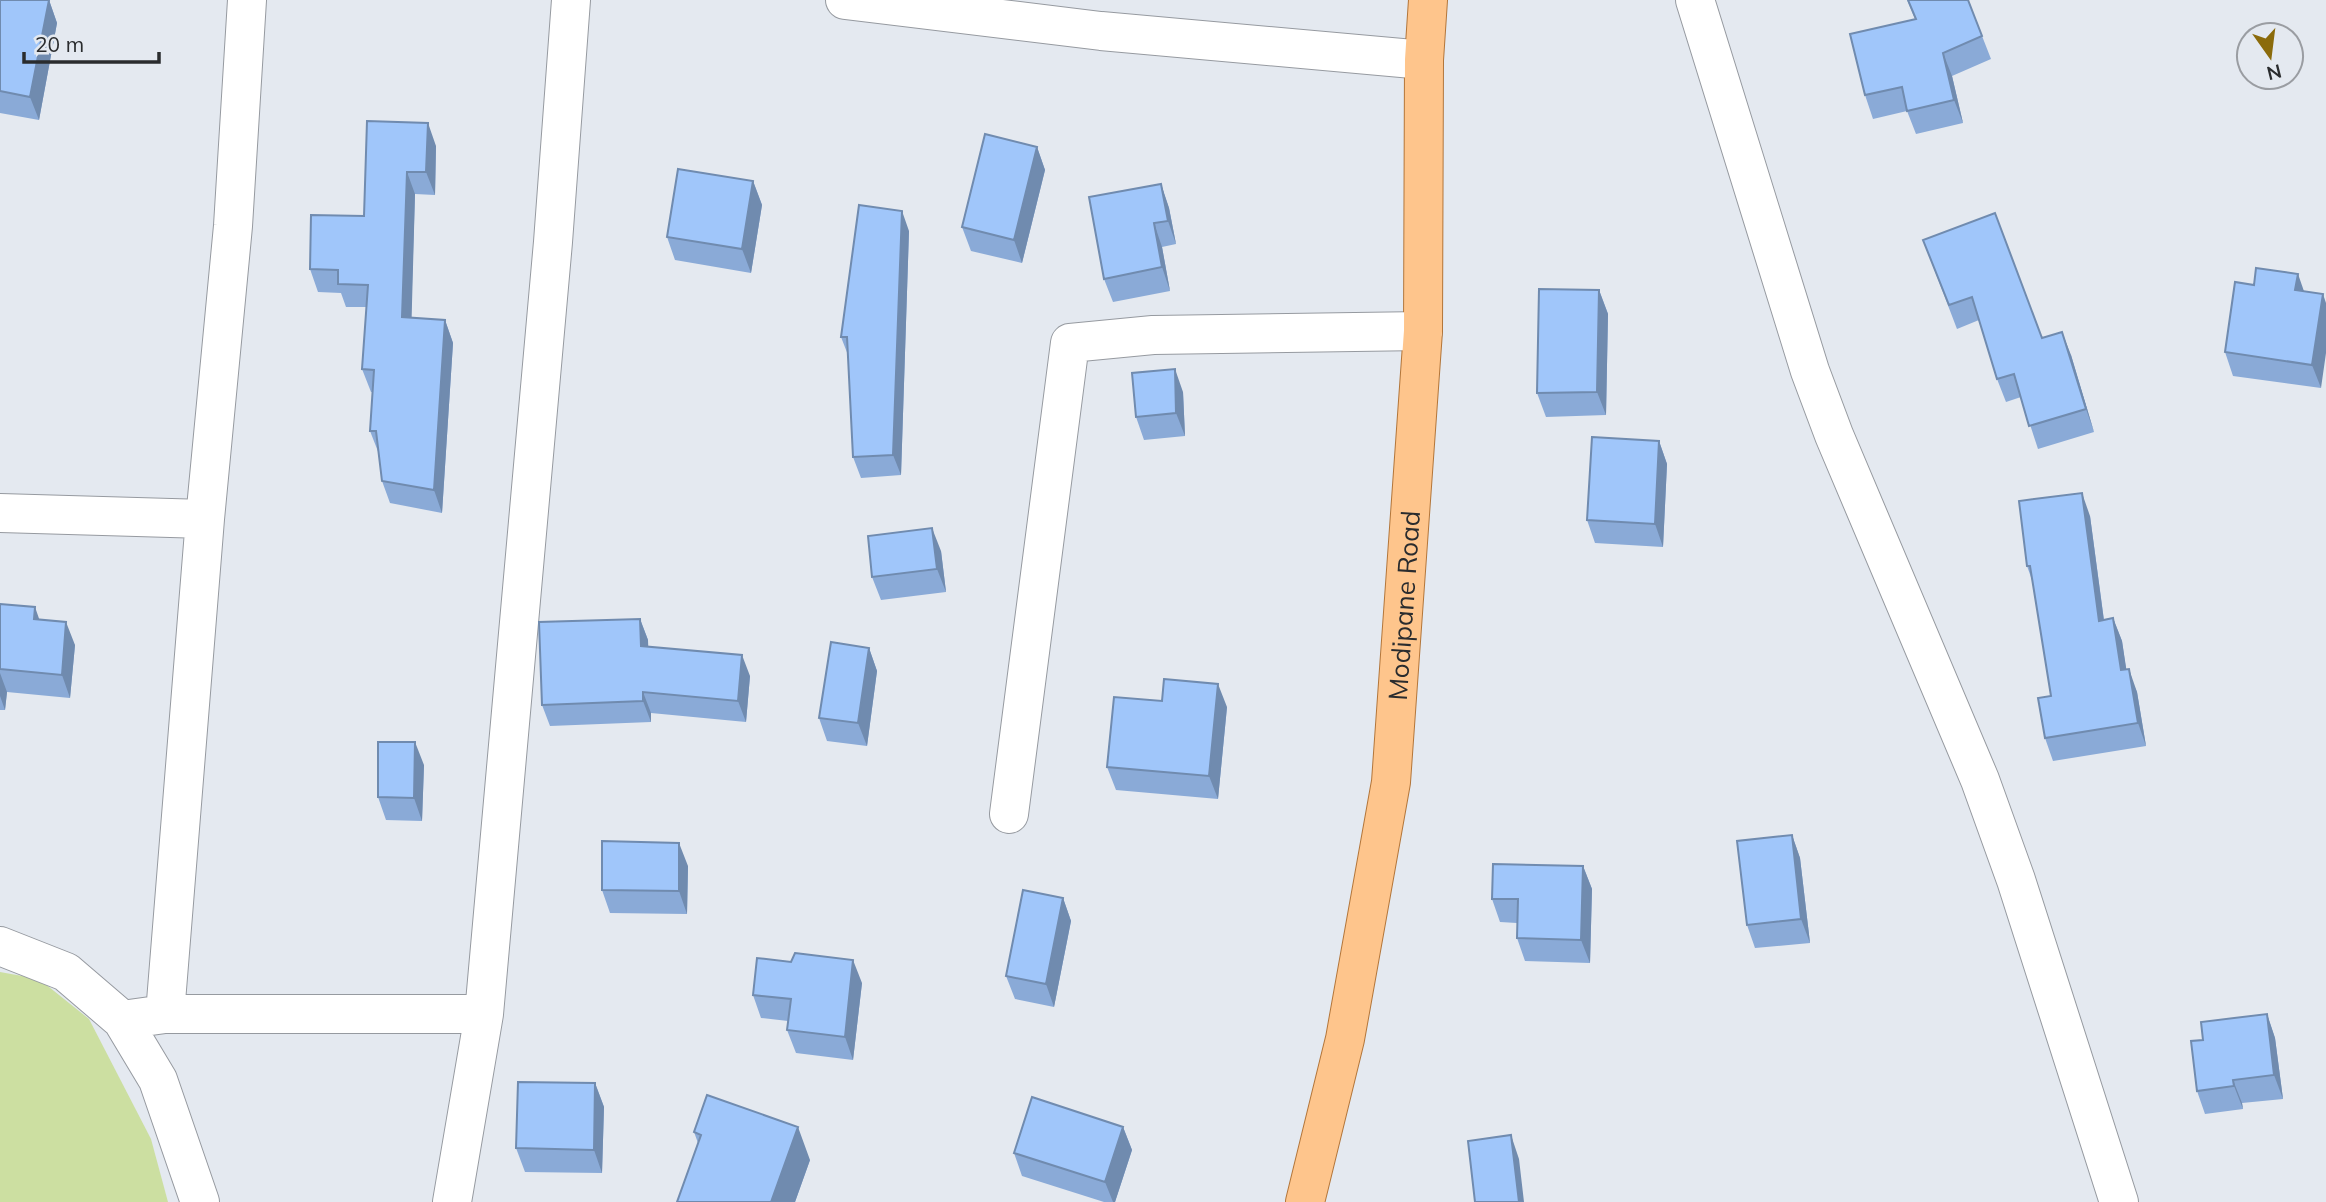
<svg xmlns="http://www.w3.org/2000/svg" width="2326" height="1202" viewBox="0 0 2326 1202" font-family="Mulish,sans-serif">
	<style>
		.green { fill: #ccdfa1 }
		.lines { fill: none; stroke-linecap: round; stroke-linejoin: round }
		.minor-casing { stroke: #969aa0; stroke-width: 40 }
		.major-casing { stroke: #b3763a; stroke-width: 40 }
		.minor { stroke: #fff; stroke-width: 38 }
		.major { stroke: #fec58c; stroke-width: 38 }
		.wall { fill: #8aaad7 }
		.shaded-wall { fill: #708baf }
		.building { fill: #a0c6fa; stroke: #708baf; stroke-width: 2 }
		.labels { text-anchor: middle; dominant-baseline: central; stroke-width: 5; stroke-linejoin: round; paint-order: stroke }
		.street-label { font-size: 26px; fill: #2a2c2e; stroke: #e4e9f0 }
	</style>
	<rect width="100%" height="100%" fill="#e4e9f0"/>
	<path class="green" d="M 0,972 L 39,979 L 89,1019 L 151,1139 L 168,1202 L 0,1202 Z"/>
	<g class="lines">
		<g class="minor-casing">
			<path id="minor" d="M 845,0 L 1101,31 L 1424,60
				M 1695,0 L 1810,371 L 1834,435 L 1980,780 L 2016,880 L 2119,1202
				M 0,513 L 205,519
				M 1009,814 L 1070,343 L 1153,335 L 1423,331
				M 0,946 L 66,972 L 122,1020 L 158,1080 L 200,1202
				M 165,1014 L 205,519 L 233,226 L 247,0
				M 122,1020 L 165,1014 L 484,1014
				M 452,1202 L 484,1014 L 553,242 L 571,0"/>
		</g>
		<g class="major-casing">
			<g id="major">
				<path id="s1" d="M 1305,1202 L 1345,1039 L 1391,782 L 1423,331 L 1424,60 L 1428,0"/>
			</g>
		</g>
		<use href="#minor" class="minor"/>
		<use href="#major" class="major"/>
	</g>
	<path class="wall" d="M 0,0 L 49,0 L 57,23 L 39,120 L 0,113 Z
		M 1907,0 L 1968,0 L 1991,59 L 1952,76 L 1963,123 L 1916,134 L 1907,111 L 1873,119 L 1865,95 L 1915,19 Z
		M 367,121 L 436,146 L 435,195 L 415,194 L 411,318 L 445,320 L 453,343 L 442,513 L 390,503 L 382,481 L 379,454 L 370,431 L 373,392 L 371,392 L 362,369 L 367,307 L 346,307 L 341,293 L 318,292 L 310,269 L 364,216 Z
		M 1037,147 L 1045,170 L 1022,263 L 971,251 L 962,227 Z
		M 753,181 L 762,205 L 751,273 L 675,260 L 667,237 Z
		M 1161,184 L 1169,208 L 1176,244 L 1162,247 L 1170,291 L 1113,302 L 1104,279 Z
		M 909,231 L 901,475 L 861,478 L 853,457 L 848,355 L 841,337 Z
		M 1923,240 L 2042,338 L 2071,355 L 2094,432 L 2038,449 L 2021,397 L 2006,402 L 1997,379 L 1979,320 L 1957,329 Z
		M 2298,274 L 2321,388 L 2233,376 L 2225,352 L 2254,285 Z
		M 1599,290 L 1608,314 L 1606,415 L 1546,417 L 1537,393 Z
		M 1183,392 L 1185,436 L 1144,440 L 1136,417 Z
		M 1659,441 L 1667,464 L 1663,547 L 1595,543 L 1587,520 Z
		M 2090,516 L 2104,620 L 2113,618 L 2122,641 L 2126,669 L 2137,692 L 2146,746 L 2053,761 L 2045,738 L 2051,696 L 2032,580 L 2027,566 Z
		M 941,551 L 946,592 L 881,600 L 872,577 Z
		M 0,604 L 40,620 L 75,645 L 70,698 L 7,692 L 5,710 L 0,710 Z
		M 640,619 L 648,640 L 648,647 L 750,676 L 746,722 L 651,713 L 651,722 L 550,726 L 542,705 Z
		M 869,648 L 877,671 L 867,746 L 827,741 L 819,718 Z
		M 1227,707 L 1218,799 L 1116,790 L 1107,767 Z
		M 424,765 L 422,821 L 386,820 L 378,797 Z
		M 1792,835 L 1800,858 L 1810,943 L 1755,948 L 1747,925 Z
		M 688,866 L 687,914 L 610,913 L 602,890 Z
		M 1583,866 L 1592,889 L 1590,963 L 1525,961 L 1517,938 L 1517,923 L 1500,922 L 1492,899 Z
		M 1063,898 L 1071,921 L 1054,1007 L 1015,999 L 1006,976 Z
		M 862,983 L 853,1060 L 796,1053 L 787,1030 L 788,1021 L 761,1018 L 753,995 Z
		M 2267,1014 L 2275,1038 L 2283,1099 L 2242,1103 L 2243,1109 L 2205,1114 L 2197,1091 L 2203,1040 Z
		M 595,1083 L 604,1107 L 602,1173 L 525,1172 L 516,1148 Z
		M 1123,1127 L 1132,1150 L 1115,1202 L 1104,1202 L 1022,1176 L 1014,1153 Z
		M 694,1132 L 810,1160 L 795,1202 L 677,1202 L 698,1143 Z"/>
	<path class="shaded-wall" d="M 49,0 L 57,23 L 39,120 L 30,97 Z
		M 1943,53 L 1952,76 L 1963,123 L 1954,100 Z
		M 428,123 L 436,146 L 435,195 L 426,172 Z
		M 1037,147 L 1045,170 L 1022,263 L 1014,240 Z
		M 407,172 L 415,194 L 411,340 L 402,317 Z
		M 753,181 L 762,205 L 751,273 L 742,249 Z
		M 1161,184 L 1169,208 L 1176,244 L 1168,221 Z
		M 902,211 L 909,231 L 901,475 L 893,455 Z
		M 1154,223 L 1162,247 L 1170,291 L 1162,267 Z
		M 2298,274 L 2306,297 L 2295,290 Z
		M 1599,290 L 1608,314 L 1606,415 L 1597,392 Z
		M 2323,294 L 2326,303 L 2326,353 L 2321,388 L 2312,365 Z
		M 445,320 L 453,343 L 442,513 L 434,490 Z
		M 2062,332 L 2071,355 L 2094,432 L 2086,409 Z
		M 1175,369 L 1183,392 L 1185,436 L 1176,413 Z
		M 1659,441 L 1667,464 L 1663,547 L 1655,524 Z
		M 2082,493 L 2090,516 L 2107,644 L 2099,621 Z
		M 932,528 L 941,551 L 946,592 L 937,569 Z
		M 35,607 L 43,630 L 34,619 Z
		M 2113,618 L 2122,641 L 2130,693 L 2121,670 Z
		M 640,619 L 648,640 L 649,667 L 641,646 Z
		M 66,622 L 75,645 L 70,698 L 62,675 Z
		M 869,648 L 877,671 L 867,746 L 858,723 Z
		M 742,655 L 750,676 L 746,722 L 738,701 Z
		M 2129,669 L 2137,692 L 2146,746 L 2138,723 Z
		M 0,673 L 7,692 L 5,710 L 0,696 Z
		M 1218,684 L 1227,707 L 1218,799 L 1209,776 Z
		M 643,692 L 651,713 L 651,722 L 643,701 Z
		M 415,742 L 424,765 L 422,821 L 414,798 Z
		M 1792,835 L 1800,858 L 1810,943 L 1801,919 Z
		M 679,843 L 688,866 L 687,914 L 679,891 Z
		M 1583,866 L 1592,889 L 1590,963 L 1581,940 Z
		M 1063,898 L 1071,921 L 1054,1007 L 1046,984 Z
		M 853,960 L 862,983 L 853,1060 L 845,1037 Z
		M 2267,1014 L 2275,1038 L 2283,1099 L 2274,1075 Z
		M 2233,1080 L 2242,1103 L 2243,1109 L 2234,1086 Z
		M 595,1083 L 604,1107 L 602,1173 L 594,1150 Z
		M 798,1127 L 810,1160 L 795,1202 L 771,1202 Z
		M 1123,1127 L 1132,1150 L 1115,1202 L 1113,1202 L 1105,1182 Z
		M 1511,1135 L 1519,1159 L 1524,1202 L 1519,1202 Z"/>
	<path class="building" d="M 0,0 L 49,0 L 30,97 L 0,91 Z
		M 1908,0 L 1968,0 L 1982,36 L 1943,53 L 1954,100 L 1907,111 L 1902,87 L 1865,95 L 1850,34 L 1916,19 Z
		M 367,121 L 428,123 L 426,172 L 407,172 L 402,317 L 445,320 L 434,490 L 382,481 L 376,431 L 370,431 L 374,370 L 362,369 L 368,285 L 338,284 L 338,270 L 310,269 L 311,215 L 364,216 Z
		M 985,134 L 1037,147 L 1014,240 L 962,227 Z
		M 678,169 L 753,181 L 742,249 L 667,237 Z
		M 1161,184 L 1168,221 L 1154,223 L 1162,267 L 1104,279 L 1089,197 Z
		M 859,205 L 902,211 L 893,455 L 853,457 L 847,337 L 841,337 Z
		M 1995,213 L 2042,338 L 2062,332 L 2086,409 L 2029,426 L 2014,374 L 1997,379 L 1972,297 L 1949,305 L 1923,240 Z
		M 2256,268 L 2298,274 L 2295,290 L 2323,294 L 2312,365 L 2225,352 L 2235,282 L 2254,285 Z
		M 1539,289 L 1599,290 L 1597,392 L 1537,393 Z
		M 1175,369 L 1176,413 L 1136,417 L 1132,373 Z
		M 1592,437 L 1659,441 L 1655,524 L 1587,520 Z
		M 2082,493 L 2099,621 L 2113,618 L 2121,670 L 2129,669 L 2138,723 L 2045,738 L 2038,698 L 2051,696 L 2030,566 L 2027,566 L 2019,501 Z
		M 932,528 L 937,569 L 872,577 L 868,536 Z
		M 0,604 L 35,607 L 34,619 L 66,622 L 62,675 L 0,669 Z
		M 640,619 L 641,646 L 742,655 L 738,701 L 643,692 L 643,701 L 542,705 L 539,622 Z
		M 831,642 L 869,648 L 858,723 L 819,718 Z
		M 1164,679 L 1218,684 L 1209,776 L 1107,767 L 1114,697 L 1162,701 Z
		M 378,742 L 415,742 L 414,798 L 378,797 Z
		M 1792,835 L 1801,919 L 1747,925 L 1737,841 Z
		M 602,841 L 679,843 L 679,891 L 602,890 Z
		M 1493,864 L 1583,866 L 1581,940 L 1517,938 L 1518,899 L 1492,899 Z
		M 1023,890 L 1063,898 L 1046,984 L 1006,976 Z
		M 795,953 L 853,960 L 845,1037 L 787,1030 L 791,999 L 753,995 L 757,958 L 791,962 Z
		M 2267,1014 L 2274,1075 L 2233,1080 L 2234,1086 L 2197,1091 L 2191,1041 L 2203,1040 L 2201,1022 Z
		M 518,1082 L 595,1083 L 594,1150 L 516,1148 Z
		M 707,1095 L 798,1127 L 771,1202 L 677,1202 L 701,1135 L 694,1132 Z
		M 1032,1097 L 1123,1127 L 1105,1182 L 1014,1153 Z
		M 1511,1135 L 1519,1202 L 1475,1202 L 1468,1141 Z"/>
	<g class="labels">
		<g class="street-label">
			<text stroke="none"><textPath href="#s1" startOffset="606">Modipane Road</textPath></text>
		</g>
	</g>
	<g transform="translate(2270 56) rotate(166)"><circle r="33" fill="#e4e9f0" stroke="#9a9da2" stroke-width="2"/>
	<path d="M0-5L12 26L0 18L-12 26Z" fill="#8b6b0b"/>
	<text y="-10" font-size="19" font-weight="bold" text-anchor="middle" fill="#2a2c2e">N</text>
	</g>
	<path d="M24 52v10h135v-10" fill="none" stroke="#2a2c2e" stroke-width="3.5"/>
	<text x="35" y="52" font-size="21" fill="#2a2c2e" stroke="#e4e9f0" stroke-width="5" paint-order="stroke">20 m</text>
</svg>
